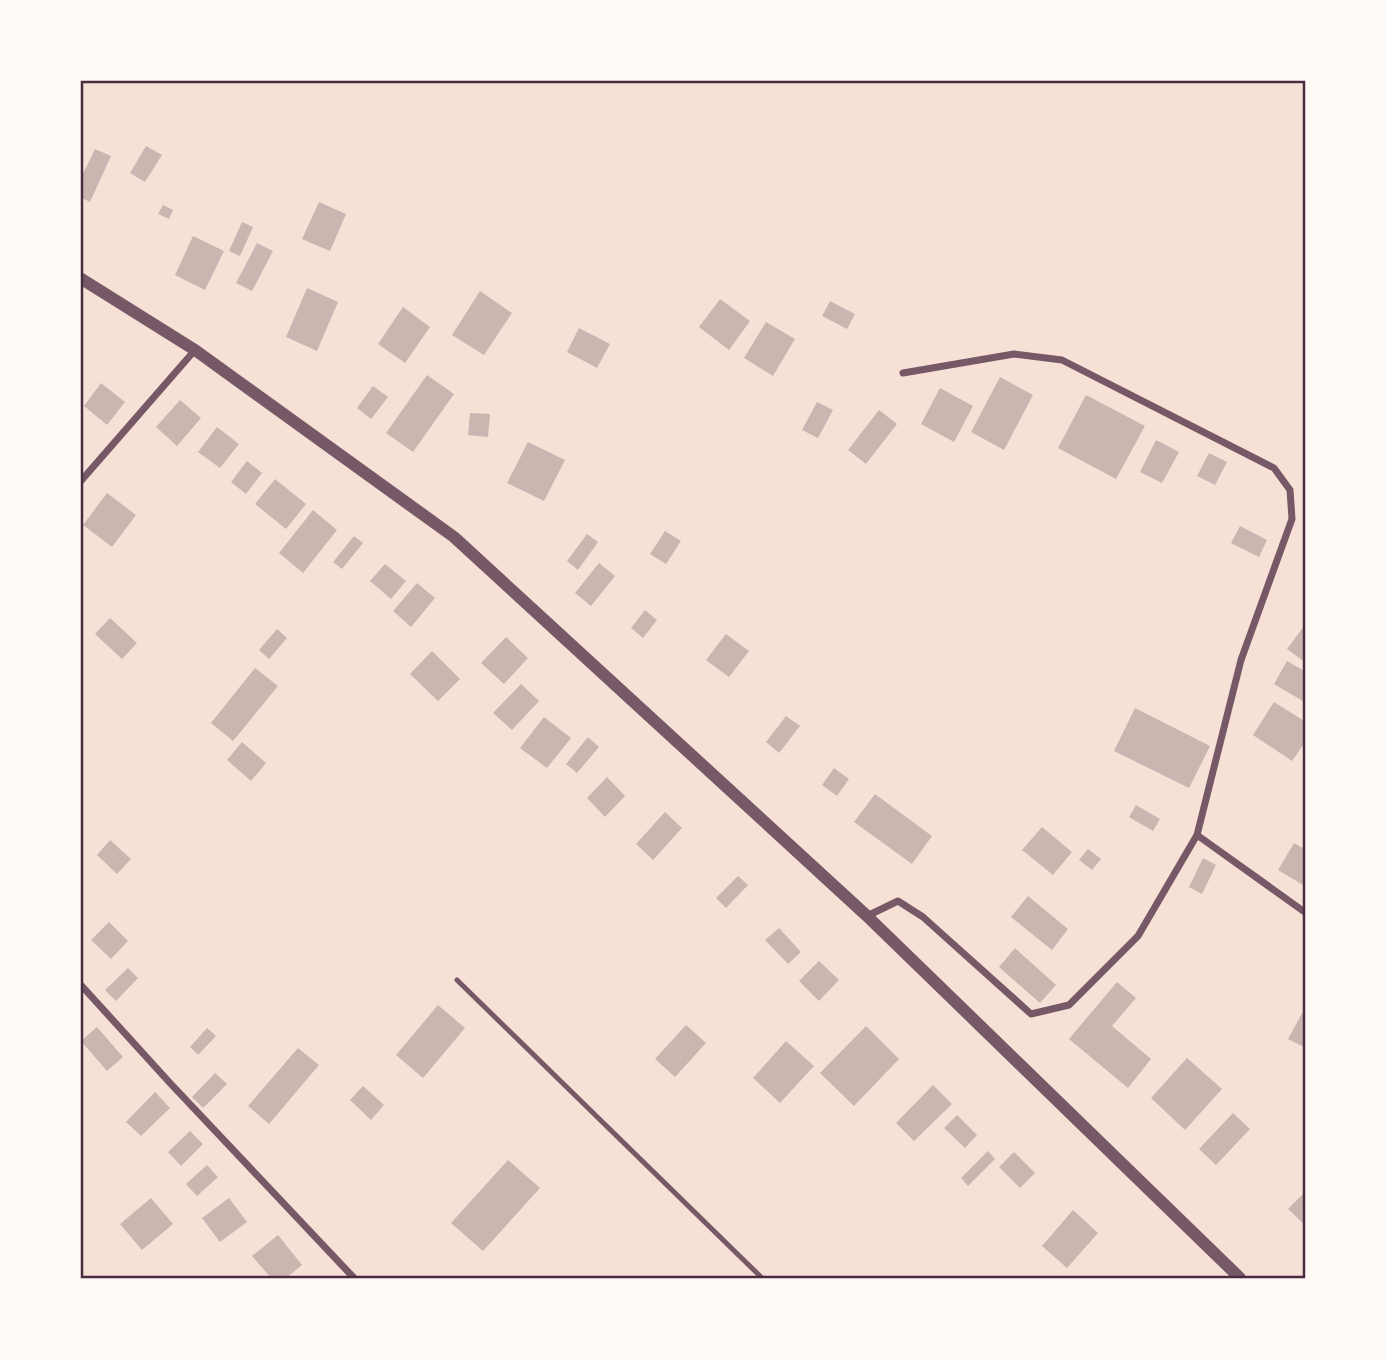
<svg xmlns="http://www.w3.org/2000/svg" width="1386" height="1359" viewBox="0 0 1386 1359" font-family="Commissioner,sans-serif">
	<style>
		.building { fill: #ccb4b1 }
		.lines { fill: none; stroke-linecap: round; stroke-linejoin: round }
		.service { stroke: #755966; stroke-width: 5 }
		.minor { stroke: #755966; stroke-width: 7 }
		.tertiary { stroke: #755966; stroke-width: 12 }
		.neatline { fill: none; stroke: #4a2c40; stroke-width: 2.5 }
	</style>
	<rect width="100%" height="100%" fill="#f7e1d7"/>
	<path class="building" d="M 146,146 L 162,155 L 145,182 L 130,173 Z
		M 95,149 L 111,156 L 90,202 L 80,197 L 80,180 Z
		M 319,202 L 346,214 L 330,251 L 302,239 Z
		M 163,205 L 173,210 L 169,219 L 158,214 Z
		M 242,222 L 253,227 L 240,256 L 229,251 Z
		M 193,236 L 224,251 L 205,290 L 175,275 Z
		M 257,243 L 273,251 L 252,291 L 236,283 Z
		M 307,288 L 338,302 L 317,351 L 286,337 Z
		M 480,291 L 512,313 L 484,355 L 452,335 Z
		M 720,299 L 750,321 L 729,350 L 699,327 Z
		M 830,301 L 855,314 L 847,329 L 822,316 Z
		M 403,307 L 430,327 L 405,363 L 378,344 Z
		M 766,322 L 795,339 L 773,376 L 744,358 Z
		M 579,328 L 610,344 L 597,368 L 567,352 Z
		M 427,375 L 454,394 L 413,452 L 386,433 Z
		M 1000,377 L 1033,395 L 1004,450 L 971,432 Z
		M 101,383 L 125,402 L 107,425 L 84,406 Z
		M 373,386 L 388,397 L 371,419 L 357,408 Z
		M 940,388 L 973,406 L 954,442 L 921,424 Z
		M 1086,395 L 1145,426 L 1116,479 L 1058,448 Z
		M 180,400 L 201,418 L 177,446 L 156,427 Z
		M 817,402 L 833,410 L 818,438 L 802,430 Z
		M 879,410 L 897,424 L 866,464 L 848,450 Z
		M 470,413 L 490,414 L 488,437 L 468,435 Z
		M 217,427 L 239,444 L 220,468 L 198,452 Z
		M 1156,440 L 1179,452 L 1162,483 L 1140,472 Z
		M 528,442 L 565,460 L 544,501 L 507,483 Z
		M 1209,453 L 1227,462 L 1215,485 L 1197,476 Z
		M 247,461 L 262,473 L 246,494 L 231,482 Z
		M 275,479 L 306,504 L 286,529 L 255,504 Z
		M 107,493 L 136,515 L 112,547 L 83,525 Z
		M 313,510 L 337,530 L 303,573 L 279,553 Z
		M 1240,526 L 1267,540 L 1259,557 L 1231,543 Z
		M 665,531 L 681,541 L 666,564 L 650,554 Z
		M 587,534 L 598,542 L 578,570 L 567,561 Z
		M 354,536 L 363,543 L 342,569 L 333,562 Z
		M 599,563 L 615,576 L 591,606 L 575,593 Z
		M 385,564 L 406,581 L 391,599 L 370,581 Z
		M 417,583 L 435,598 L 411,627 L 393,611 Z
		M 645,610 L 657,620 L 643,638 L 631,628 Z
		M 110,618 L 137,643 L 122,659 L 95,634 Z
		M 1304,626 L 1306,627 L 1306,663 L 1287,649 Z
		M 277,629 L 287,638 L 269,659 L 259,650 Z
		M 726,634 L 749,651 L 729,677 L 706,660 Z
		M 506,637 L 528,658 L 504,684 L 481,663 Z
		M 432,651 L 460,679 L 438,701 L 410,674 Z
		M 1287,661 L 1306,672 L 1306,703 L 1274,684 Z
		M 255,668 L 278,686 L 233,741 L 211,723 Z
		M 521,684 L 539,701 L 512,730 L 493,713 Z
		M 1274,702 L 1306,722 L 1306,741 L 1292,761 L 1253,735 Z
		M 1135,708 L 1210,746 L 1189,788 L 1114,751 Z
		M 786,716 L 800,726 L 779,753 L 766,742 Z
		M 544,717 L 571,738 L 547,768 L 520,748 Z
		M 588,737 L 599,747 L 577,773 L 566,764 Z
		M 242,742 L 266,763 L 251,781 L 227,760 Z
		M 834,768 L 849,779 L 837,796 L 822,785 Z
		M 607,777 L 625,796 L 605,817 L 587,798 Z
		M 875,794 L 932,836 L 912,864 L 854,822 Z
		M 1136,805 L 1160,819 L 1153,831 L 1129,817 Z
		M 665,812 L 682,828 L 653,860 L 636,844 Z
		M 1042,827 L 1072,852 L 1053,875 L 1022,850 Z
		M 110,840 L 131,859 L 117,874 L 97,855 Z
		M 1294,843 L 1306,850 L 1306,881 L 1303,885 L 1278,870 Z
		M 1088,849 L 1101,859 L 1092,870 L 1079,860 Z
		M 1203,858 L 1216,865 L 1202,894 L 1189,887 Z
		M 738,876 L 748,885 L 726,908 L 716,898 Z
		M 1028,896 L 1068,929 L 1052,950 L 1011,917 Z
		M 109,922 L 128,941 L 111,959 L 91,940 Z
		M 779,928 L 801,952 L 788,964 L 765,940 Z
		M 1015,948 L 1056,985 L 1040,1003 L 999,967 Z
		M 819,961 L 839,980 L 819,1001 L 799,981 Z
		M 128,968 L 138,978 L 116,1001 L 105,990 Z
		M 1117,982 L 1136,998 L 1112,1026 L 1151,1059 L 1128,1088 L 1069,1039 Z
		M 438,1005 L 465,1028 L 423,1078 L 396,1055 Z
		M 1306,1006 L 1306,1048 L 1288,1039 Z
		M 686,1025 L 706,1043 L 675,1077 L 655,1059 Z
		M 866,1026 L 899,1059 L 854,1106 L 820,1073 Z
		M 97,1027 L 123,1057 L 107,1071 L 81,1041 Z
		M 207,1028 L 216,1036 L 198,1055 L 190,1047 Z
		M 786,1041 L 814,1066 L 780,1103 L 753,1078 Z
		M 298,1048 L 319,1065 L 269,1124 L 248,1106 Z
		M 1187,1058 L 1222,1089 L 1185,1130 L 1151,1098 Z
		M 215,1073 L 227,1084 L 203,1108 L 192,1097 Z
		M 933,1085 L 952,1104 L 914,1141 L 896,1123 Z
		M 363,1086 L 384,1105 L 371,1120 L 350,1100 Z
		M 155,1092 L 170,1108 L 141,1136 L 126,1122 Z
		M 1233,1113 L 1250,1129 L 1216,1165 L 1199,1149 Z
		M 957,1115 L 977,1135 L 965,1148 L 944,1128 Z
		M 190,1131 L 203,1144 L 181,1166 L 168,1152 Z
		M 988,1151 L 995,1159 L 968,1186 L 961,1178 Z
		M 1014,1152 L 1035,1173 L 1020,1188 L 999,1167 Z
		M 508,1160 L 540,1188 L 483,1251 L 451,1223 Z
		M 207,1165 L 218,1177 L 197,1196 L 186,1184 Z
		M 1306,1191 L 1306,1226 L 1288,1209 Z
		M 151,1198 L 173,1224 L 142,1250 L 120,1224 Z
		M 229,1198 L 247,1222 L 220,1242 L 202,1218 Z
		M 1073,1210 L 1098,1233 L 1067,1268 L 1042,1246 Z
		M 278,1235 L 302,1265 L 286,1278 L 271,1278 L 252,1256 Z"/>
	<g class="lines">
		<path class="service" d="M 457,980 L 762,1278"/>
		<path class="minor" d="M 80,482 L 195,350
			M 1197,835 L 1306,913
			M 867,916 L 898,901 L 923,917 L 1031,1014 L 1069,1005 L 1138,936 L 1197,835 L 1241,660 L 1292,519 L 1290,490 L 1274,468 L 1062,360 L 1014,354 L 903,373
			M 80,984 L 170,1083 L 354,1278"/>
		<path class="tertiary" d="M 80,278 L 195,350 L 454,537 L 867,916 L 1240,1278"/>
	</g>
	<rect width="1386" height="1359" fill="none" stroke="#fffaf5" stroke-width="164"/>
	<rect x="82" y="82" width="1222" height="1195" class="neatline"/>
</svg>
